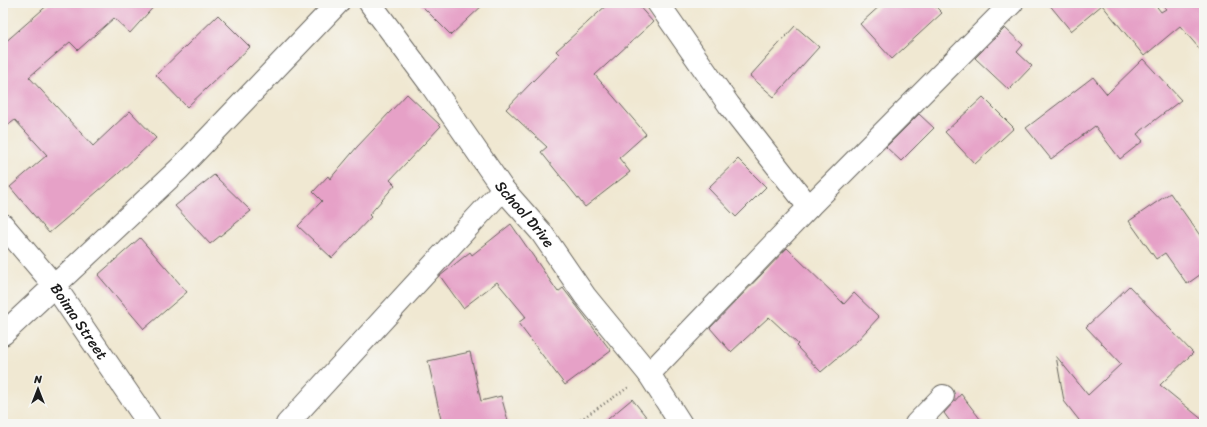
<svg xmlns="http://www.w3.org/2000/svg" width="1207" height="427" viewBox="0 0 1207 427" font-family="Sriracha,sans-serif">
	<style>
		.building { fill: #e6a1c7 }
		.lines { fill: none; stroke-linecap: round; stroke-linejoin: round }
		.minor-casing { stroke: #66635c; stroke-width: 24 }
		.path { stroke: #66635c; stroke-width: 2.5; stroke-dasharray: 1 3; stroke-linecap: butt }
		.minor { stroke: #fff; stroke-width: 22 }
		.labels { text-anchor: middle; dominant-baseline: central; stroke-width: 3; stroke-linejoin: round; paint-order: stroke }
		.street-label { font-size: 15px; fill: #1c1c1c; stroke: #f6f6f2 }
	</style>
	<rect width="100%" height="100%" fill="#f6f6f2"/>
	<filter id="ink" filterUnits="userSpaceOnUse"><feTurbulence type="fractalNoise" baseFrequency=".025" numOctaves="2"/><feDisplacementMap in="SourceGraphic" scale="8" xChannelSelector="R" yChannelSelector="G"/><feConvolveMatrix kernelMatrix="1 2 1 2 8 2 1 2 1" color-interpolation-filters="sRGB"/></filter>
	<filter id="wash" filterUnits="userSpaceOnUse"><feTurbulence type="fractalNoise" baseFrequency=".012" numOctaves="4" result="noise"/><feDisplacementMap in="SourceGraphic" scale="16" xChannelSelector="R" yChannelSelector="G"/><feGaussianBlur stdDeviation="0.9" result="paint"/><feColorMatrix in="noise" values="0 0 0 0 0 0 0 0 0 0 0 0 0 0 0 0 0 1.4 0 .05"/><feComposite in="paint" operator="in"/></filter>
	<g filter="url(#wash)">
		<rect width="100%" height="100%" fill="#f0e8d2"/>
		<g id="blocks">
			<path class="building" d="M 50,3 L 157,3 L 130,33 L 114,18 L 78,50 L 70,42 L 29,77 L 93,146 L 130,111 L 156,138 L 118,174 L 49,233 L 10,187 L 47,155 L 15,120 L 3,129 L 3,44 Z
				M 419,3 L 485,3 L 451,35 Z
				M 609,3 L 636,3 L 653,22 L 595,75 L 646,134 L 619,158 L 630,172 L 585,207 L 541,152 L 547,147 L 506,109 L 559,54 L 556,51 Z
				M 883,3 L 932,3 L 942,13 L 892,59 L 860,24 Z
				M 1048,3 L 1154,3 L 1161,12 L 1166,9 L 1161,3 L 1204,3 L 1204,54 L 1180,26 L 1144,56 L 1102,5 L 1071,31 Z
				M 218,15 L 250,47 L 187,107 L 156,75 Z
				M 795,26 L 819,47 L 774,97 L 750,76 Z
				M 1005,28 L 1023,45 L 1017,52 L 1032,66 L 1009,90 L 975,58 Z
				M 1143,59 L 1181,100 L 1137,134 L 1143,141 L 1120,159 L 1095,126 L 1051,159 L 1026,128 L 1093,77 L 1107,94 Z
				M 407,94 L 441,126 L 390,180 L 395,185 L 369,215 L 371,217 L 332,258 L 298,226 L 322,201 L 313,192 L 328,176 L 330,179 L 357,147 Z
				M 983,97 L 1014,128 L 975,164 L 945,132 Z
				M 919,114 L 934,128 L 901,161 L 886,147 Z
				M 738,159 L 766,187 L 736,217 L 708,188 Z
				M 214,175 L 251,211 L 210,244 L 175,206 Z
				M 1170,193 L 1204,241 L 1204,272 L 1187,284 L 1165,253 L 1156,259 L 1129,221 Z
				M 511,224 L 558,292 L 563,288 L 611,351 L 565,385 L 518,323 L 526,317 L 497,282 L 463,308 L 440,276 L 470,252 L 472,255 Z
				M 140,238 L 187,292 L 144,329 L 98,275 Z
				M 787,248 L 844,304 L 854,293 L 879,317 L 856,342 L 821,372 L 796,346 L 798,344 L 769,317 L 731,352 L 710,328 Z
				M 1129,286 L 1193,353 L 1160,385 L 1204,421 L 1204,424 L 1082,424 L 1064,401 L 1056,356 L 1088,395 L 1121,364 L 1086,327 Z
				M 470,352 L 481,401 L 501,396 L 509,424 L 442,424 L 428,361 Z
				M 961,394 L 984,424 L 952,424 L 944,413 Z
				M 632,399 L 652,424 L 602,424 Z"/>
		</g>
	</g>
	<g filter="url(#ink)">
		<use href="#blocks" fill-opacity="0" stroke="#66635c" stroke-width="1"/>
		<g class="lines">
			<g class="minor-casing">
				<g id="minor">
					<path id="s1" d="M 370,3 L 431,85 L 503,189 L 541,232 L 585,296 L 649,374 L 681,424"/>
					<path d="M 658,3 L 729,105 L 809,207"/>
					<path id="s2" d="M 3,225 L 54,285 L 149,424"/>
					<path d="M 3,334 L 179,169 L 338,3"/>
					<path d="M 649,374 L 809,207 L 1012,3"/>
					<path d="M 287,424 L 503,189"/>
					<path d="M 916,424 L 943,396"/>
				</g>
			</g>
			<path class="path" d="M 574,424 L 629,387"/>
			<use href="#minor" class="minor"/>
		</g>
	</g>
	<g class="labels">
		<g class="street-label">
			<text stroke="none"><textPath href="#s1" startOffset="262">School Drive</textPath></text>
			<text stroke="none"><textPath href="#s2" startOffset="123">Boima Street</textPath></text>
		</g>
	</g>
	<rect width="1207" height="427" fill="none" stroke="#f6f6f2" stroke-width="16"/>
	<g transform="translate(38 389)" stroke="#f6f6f2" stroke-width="3" paint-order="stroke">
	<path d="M0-3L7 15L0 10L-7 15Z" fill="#1c1c1c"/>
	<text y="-6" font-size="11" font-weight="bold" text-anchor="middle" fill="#1c1c1c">N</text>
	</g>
</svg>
